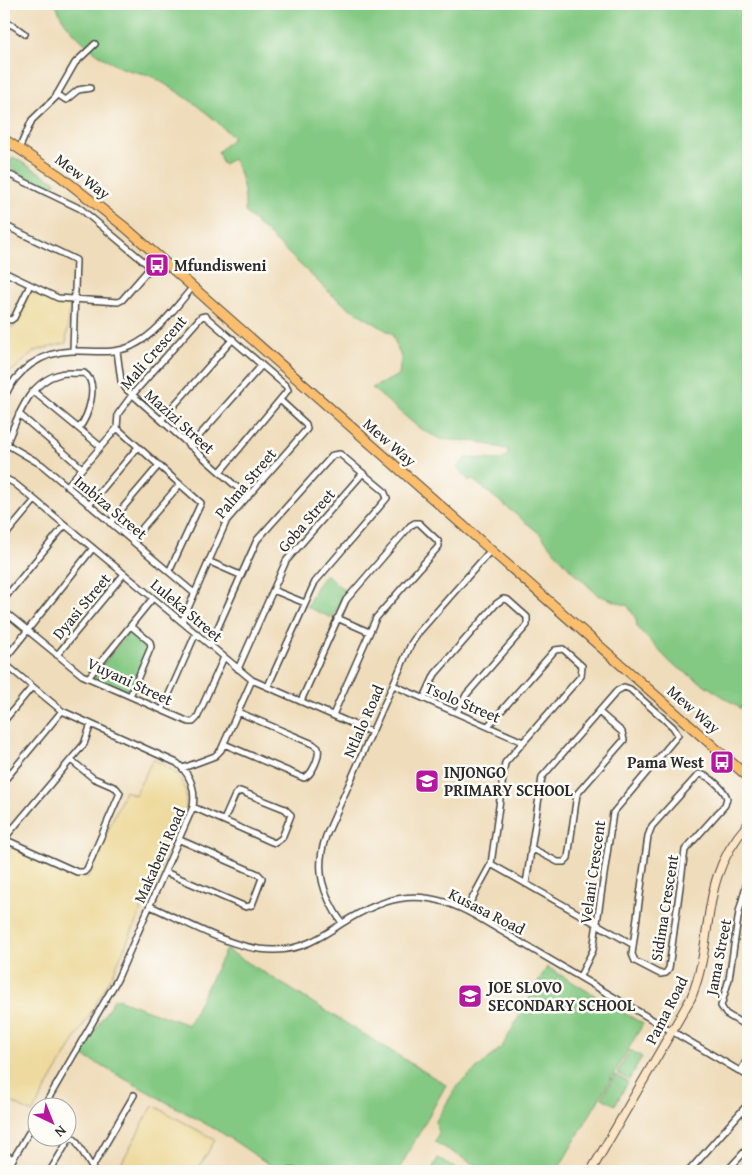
<svg xmlns="http://www.w3.org/2000/svg" width="752" height="1175" viewBox="0 0 752 1175" font-family="'Gentium Book Plus',serif">
	<style>
		.green { fill: #84c983; stroke: #587a57 }
		.sand { fill: #eeda9e; stroke: #8c8264 }
		.lines { fill: none; stroke-linecap: round; stroke-linejoin: round }
		.street-casing { stroke: #484640; stroke-width: 8 }
		.secondary-casing { stroke: #484640; stroke-width: 10 }
		.primary-casing { stroke: #484640; stroke-width: 11 }
		.street { stroke: #fff; stroke-width: 5 }
		.secondary { stroke: #fde5c5; stroke-width: 8 }
		.primary { stroke: #fbbe6e; stroke-width: 9 }
		.labels { text-anchor: middle; dominant-baseline: central; stroke-width: 5; stroke-linejoin: round; paint-order: stroke }
		.street-label { font-size: 16px; fill: #2b2b2b; stroke: #fdfcf7 }
		.poi-label { font-size: 16px; font-weight: bold; fill: #2b2b2b; stroke: #fdfcf7; text-anchor: start }
	</style>
	<rect width="100%" height="100%" fill="#fdfcf7"/>
	<filter id="ink" filterUnits="userSpaceOnUse"><feTurbulence type="fractalNoise" baseFrequency=".02" numOctaves="2"/><feDisplacementMap in="SourceGraphic" scale="10" xChannelSelector="R" yChannelSelector="G"/><feConvolveMatrix kernelMatrix="1 2 1 2 8 2 1 2 1" color-interpolation-filters="sRGB"/></filter>
	<filter id="wash" filterUnits="userSpaceOnUse"><feTurbulence type="fractalNoise" baseFrequency=".0096" numOctaves="4" result="noise"/><feDisplacementMap in="SourceGraphic" scale="20" xChannelSelector="R" yChannelSelector="G"/><feGaussianBlur stdDeviation="1.12" result="paint"/><feColorMatrix in="noise" values="0 0 0 0 0 0 0 0 0 0 0 0 0 0 0 0 0 1.4 0 .05"/><feComposite in="paint" operator="in"/></filter>
	<g filter="url(#wash)">
		<rect width="100%" height="100%" fill="#efdcba"/>
		<path class="green" d="M 56,4 L 748,4 L 748,713 L 671,663 L 637,627 L 636,619 L 628,606 L 598,595 L 571,570 L 539,533 L 472,479 L 469,481 L 457,467 L 466,458 L 501,460 L 506,457 L 509,450 L 479,442 L 440,439 L 419,428 L 372,388 L 399,375 L 401,357 L 392,334 L 351,309 L 331,294 L 245,212 C 246,196 242,173 233,159 L 223,164 L 218,152 L 233,138 C 212,114 181,93 153,77 C 143,72 130,72 120,67 C 98,57 62,28 56,4 Z
			M 13,157 L 56,182 L 50,191 L 8,166 Z
			M 326,574 L 346,592 L 332,618 L 307,607 L 316,587 Z
			M 130,631 L 134,631 L 149,646 L 130,691 L 125,692 L 95,679 L 94,675 Z
			M 226,949 L 446,1085 L 398,1171 L 305,1171 C 293,1164 291,1165 279,1171 L 222,1133 L 80,1054 L 115,998 L 188,1025 Z
			M 547,967 L 643,1024 L 557,1171 L 485,1171 L 435,1142 L 438,1135 L 436,1121 L 457,1086 L 502,1047 Z
			M 630,1050 L 642,1057 L 629,1080 L 617,1073 Z
			M 615,1075 L 628,1082 L 615,1105 L 602,1098 Z
			M 438,1158 L 460,1171 L 431,1171 Z"/>
		<path class="sand" d="M 31,290 L 55,303 L 70,304 L 66,343 L 35,351 L 7,375 L 4,373 L 4,323 L 13,328 Z
			M 153,759 C 178,772 188,780 186,810 L 112,976 L 32,1113 L 4,1098 L 4,843 L 87,879 L 125,791 L 135,795 Z
			M 153,1105 L 215,1140 L 197,1171 L 122,1171 L 118,1169 Z"/>
	</g>
	<g filter="url(#ink)">
		<g class="lines">
			<g class="street-casing">
				<path id="street" d="M 4,22 L 14,26 L 25,34
					M 57,94 L 66,100 L 78,90 L 90,88
					M 19,149 L 32,120 L 55,98 L 75,63 L 95,44
					M 4,172 L 81,209 L 148,265 L 149,269 L 122,300 L 118,302 L 58,298 L 4,272
					M 4,225 L 76,260 L 73,350
					M 4,318 L 11,320 L 14,318 L 30,285
					M 117,351 L 121,381 L 126,389 L 248,497
					M 33,391 L 100,446
					M 4,398 C 16,370 41,352 72,351 C 92,350 112,355 132,346 C 157,334 174,309 192,288
					M 19,414 L 82,468
					M 161,420 L 233,339
					M 79,428 C 88,417 100,383 84,373 C 76,374 67,372 60,374 C 29,382 19,414 8,440 L 8,445 L 42,465 L 194,593
					M 117,428 L 201,503 L 169,572
					M 190,446 L 262,365
					M 4,478 L 14,483 L 35,500 L 252,680 L 371,732
					M 67,486 L 117,428 L 118,414 L 132,395 L 201,317 L 205,316 L 286,386 L 288,390 L 220,472
					M 89,505 L 138,447
					M 110,523 L 159,465
					M 4,537 L 35,500
					M 132,540 L 180,484
					M 208,561 L 240,575
					M 273,590 L 305,603
					M 4,599 L 65,525
					M 4,611 L 82,675 L 189,722 L 193,722 L 197,718 L 224,657
					M 337,618 L 369,632
					M 182,622 L 227,520 L 307,429 L 306,424 L 281,401
					M 210,645 L 257,540 L 333,455 L 340,454 L 384,491 L 387,498 L 315,582 L 268,686
					M 57,655 L 124,574
					M 4,660 L 93,548
					M 4,663 L 62,711 L 177,763 C 191,775 196,789 193,807 L 117,980 L 43,1108
					M 238,669 L 286,561 L 363,473
					M 88,678 L 153,598
					M 393,685 L 523,742
					M 130,696 L 151,647 L 150,642 L 131,626
					M 424,698 L 435,674 L 496,604 L 503,599 L 508,600 L 527,617 L 527,625 L 466,695 L 457,713
					M 301,701 L 346,600 L 410,526 L 415,523 L 419,523 L 438,541 L 439,546 L 376,618 L 333,715
					M 162,710 L 196,633
					M 4,721 L 32,687
					M 224,744 L 304,778 C 312,775 320,757 318,748 L 313,744 L 238,712
					M 183,768 L 215,756 L 221,750 L 252,680
					M 699,774 C 709,775 724,789 727,798 L 725,805 L 685,850 L 669,968 L 666,973 L 660,974 L 635,961 L 632,954 L 648,836 L 652,826 Z
					M 4,781 L 62,711
					M 193,807 L 272,842 L 275,843 L 282,838 L 291,815 L 285,809 L 240,791 L 235,795 L 224,820
					M 4,839 L 77,872 L 84,872 L 87,869 L 120,793 L 116,788 L 93,778 L 71,760
					M 4,839 L 84,744 L 91,724
					M 531,848 L 558,862 L 564,862 L 568,858 L 577,794 L 624,740 L 622,732 L 599,712
					M 491,864 L 632,944
					M 165,872 L 246,907 L 252,905 L 262,878 L 258,874 L 180,840
					M 748,878 L 739,912 L 729,979 L 721,1006 L 726,1014 L 748,1027
					M 526,884 L 542,777 L 617,691 L 624,687 L 630,689 L 673,727 L 678,735 L 613,813 L 593,950 L 580,976
					M 150,906 C 187,922 234,951 275,950 C 301,950 320,938 341,924 C 389,893 425,887 476,916 L 748,1076
					M 466,910 L 491,864 L 505,763 L 581,676 L 582,666 L 563,649 L 555,650 L 488,726
					M 342,923 C 323,895 314,870 326,836 L 411,644 L 419,632 L 491,550
					M 741,1070 L 748,1058
					M 742,1111 L 748,1117
					M 68,1133 L 76,1141 L 94,1171
					M 4,1154 L 13,1159
					M 6,1171 L 38,1117
					M 50,1171 L 71,1136
					M 90,1171 L 134,1095
					M 288,1171 L 297,1171
					M 689,1171 L 748,1104
					M 727,1171 L 748,1148"/>
			</g>
			<g class="secondary-casing">
				<path id="secondary" d="M 591,1171 L 691,998 C 717,934 696,883 748,824"/>
			</g>
			<g class="primary-casing">
				<path id="primary" d="M 4,139 L 60,176 L 126,228 L 748,777"/>
			</g>
			<use href="#street" class="street"/>
			<use href="#secondary" class="secondary"/>
			<use href="#primary" class="primary"/>
		</g>
	</g>
	<defs>
		<g id="bus-square" transform="scale(1.25)"><rect x="-9" y="-9" width="18" height="18" rx="4" fill="#b5179e" stroke="#fdfcf7"/><path d="M-5-6H5V4H4V6H2V4H-2V6H-4V4H-5ZM-3.5-4V0h7V-4ZM-3.5 1.2v1.5H-2V1.2ZM2 1.2v1.5H3.5V1.2Z" fill="#fff"/></g>
		<g id="school-square" transform="scale(1.25)"><rect x="-9" y="-9" width="18" height="18" rx="4" fill="#b5179e" stroke="#fdfcf7"/><path d="M0-5L7-2L0 1L-7-2ZM-4 1L0 2.5L4 1V4Q0 6-4 4Z" fill="#fff"/></g>
	</defs>
	<g fill-rule="evenodd">
		<use href="#bus-square" x="157" y="265"/>
		<use href="#bus-square" x="722" y="762"/>
		<use href="#school-square" x="427" y="781"/>
		<use href="#school-square" x="470" y="996"/>
	</g>
	<g class="labels">
		<g class="street-label">
			<text transform="translate(83 176) rotate(37)">Mew Way</text>
			<text transform="translate(153 352) rotate(-49)">Mali Crescent</text>
			<text transform="translate(180 421) rotate(42)">Mazizi Street</text>
			<text transform="translate(390 442) rotate(41)">Mew Way</text>
			<text transform="translate(245 483) rotate(-50)">Palma Street</text>
			<text transform="translate(111 507) rotate(40)">Imbiza Street</text>
			<text transform="translate(306 520) rotate(-49)">Goba Street</text>
			<text transform="translate(81 606) rotate(-50)">Dyasi Street</text>
			<text transform="translate(187 610) rotate(40)">Luleka Street</text>
			<text transform="translate(130 681) rotate(25)">Vuyani Street</text>
			<text transform="translate(463 702) rotate(23)">Tsolo Street</text>
			<text transform="translate(694 709) rotate(41)">Mew Way</text>
			<text transform="translate(363 721) rotate(-66)">Ntlalo Road</text>
			<text transform="translate(159 855) rotate(-66)">Makabeni Road</text>
			<text transform="translate(592 872) rotate(-82)">Velani Crescent</text>
			<text transform="translate(664 908) rotate(-81)">Sidima Crescent</text>
			<text transform="translate(487 911) rotate(27)">Kusasa Road</text>
			<text transform="translate(718 957) rotate(-79)">Jama Street</text>
			<text transform="translate(666 1010) rotate(-63)">Pama Road</text>
		</g>
		<g class="poi-label">
			<text x="174" y="265">Mfundisweni</text>
			<text x="704" y="762" text-anchor="end">Pama West</text>
			<text x="444" y="772">INJONGO<tspan x="444" dy="18">PRIMARY SCHOOL</tspan></text>
			<text x="488" y="987">JOE SLOVO<tspan x="488" dy="18">SECONDARY SCHOOL</tspan></text>
		</g>
	</g>
	<rect width="752" height="1175" fill="none" stroke="#fdfcf7" stroke-width="20"/>
	<g transform="translate(52 1122) rotate(137)"><circle r="24" fill="#fdfcf7" stroke="#a9a8a5"/>
	<path d="M0-4L9 19L0 12L-9 19Z" fill="#b5179e"/>
	<text y="-8" font-size="14" font-weight="bold" text-anchor="middle" fill="#2b2b2b">N</text>
	</g>
</svg>
